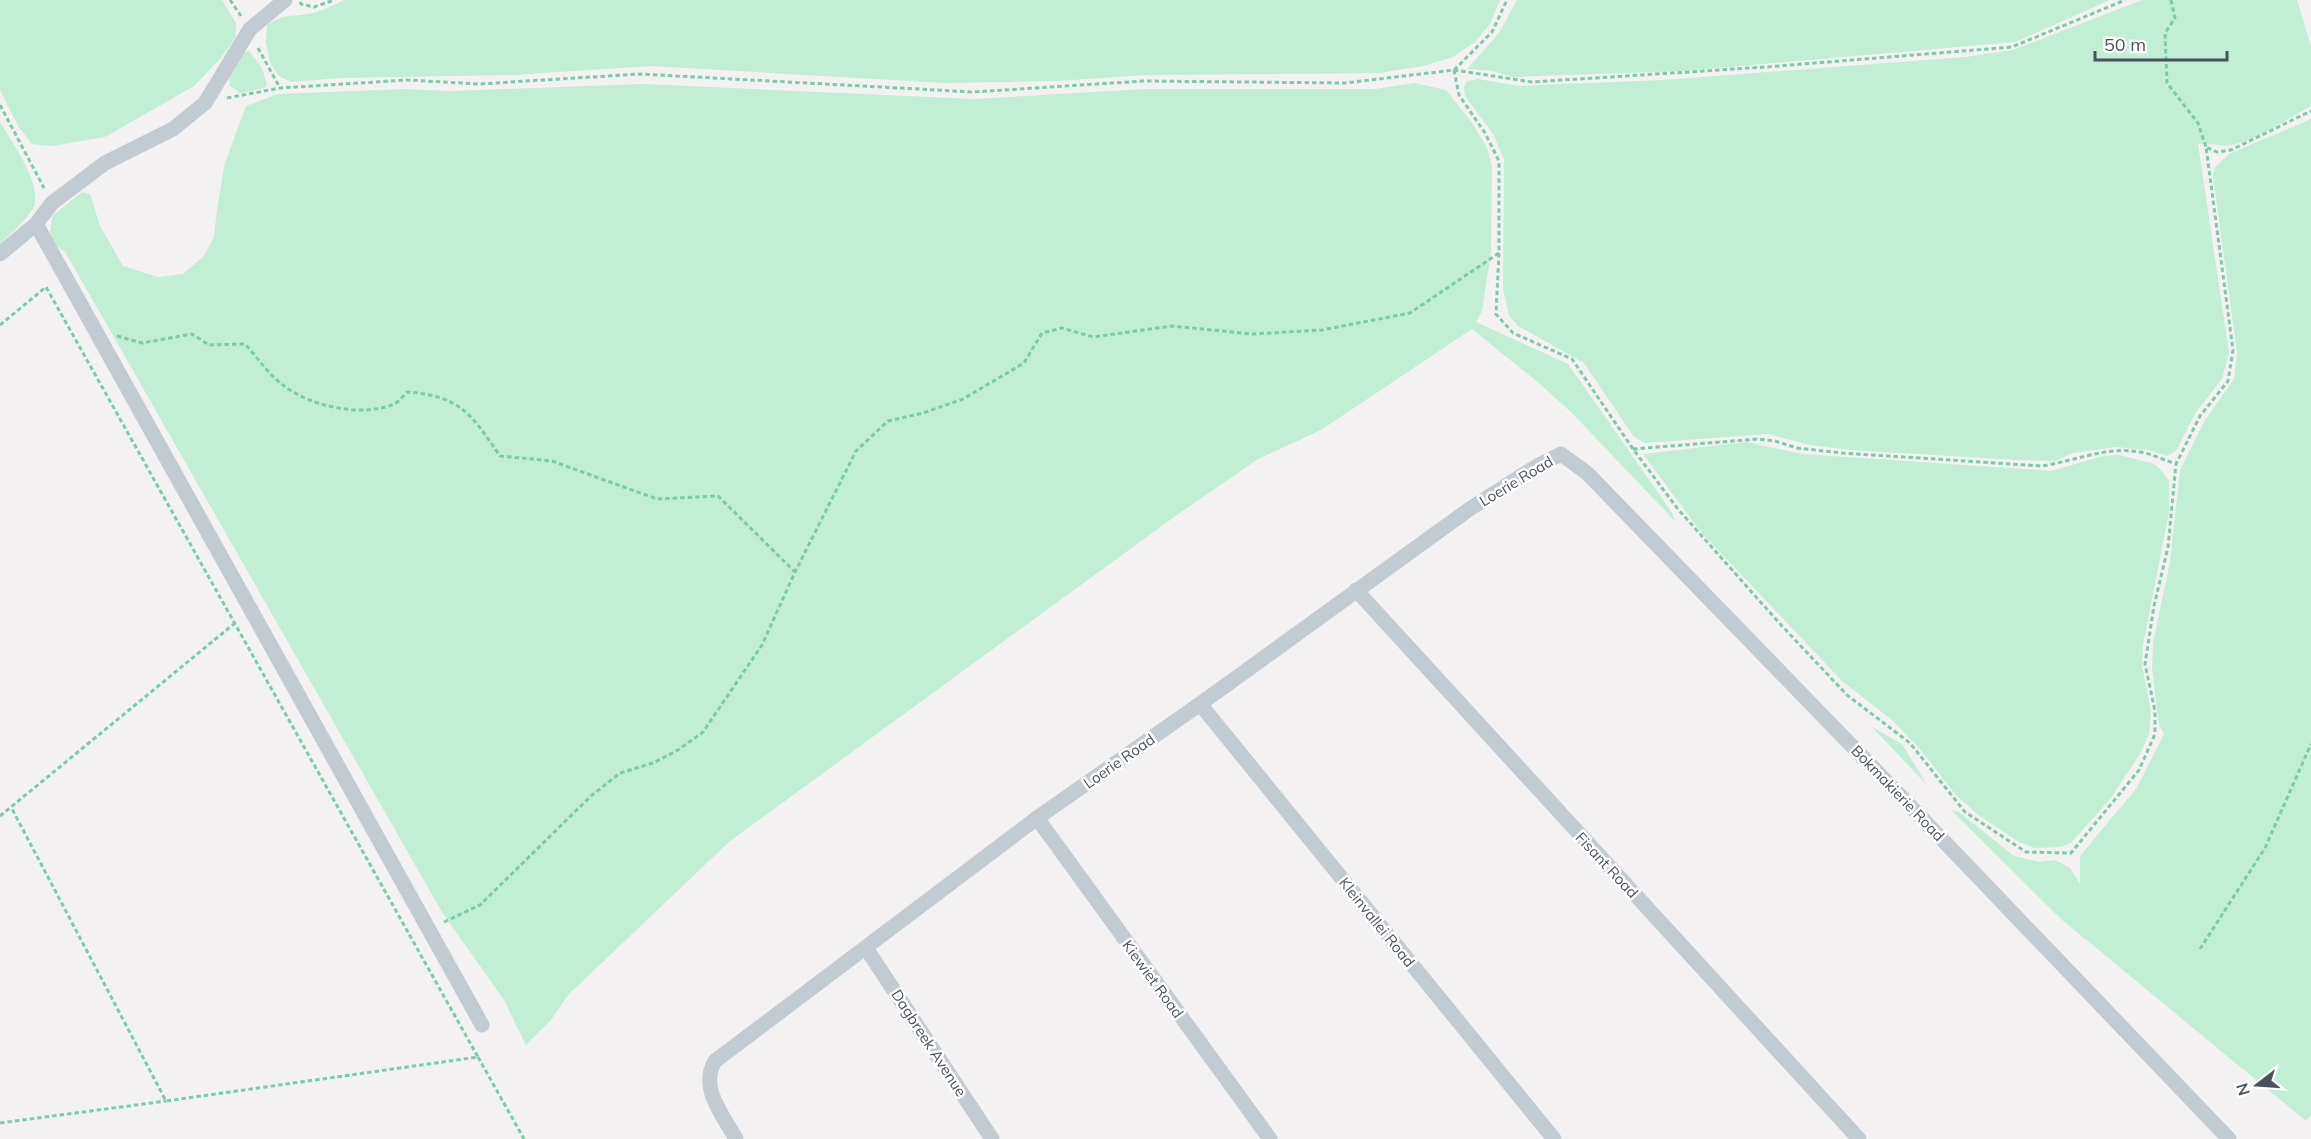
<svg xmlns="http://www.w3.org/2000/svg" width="2311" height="1139" viewBox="0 0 2311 1139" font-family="Mulish,sans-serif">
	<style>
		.green { fill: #c1eed4 }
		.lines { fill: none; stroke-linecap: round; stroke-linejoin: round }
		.path { stroke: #7acca7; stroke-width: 3; stroke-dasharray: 4.5 3; stroke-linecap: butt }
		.street { stroke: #c2cad2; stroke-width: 15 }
		.labels { text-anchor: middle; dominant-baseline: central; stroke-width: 5; stroke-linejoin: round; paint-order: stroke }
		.street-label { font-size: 15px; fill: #49535e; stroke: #fff }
	</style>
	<rect width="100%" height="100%" fill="#f3f1f1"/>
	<path class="green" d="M 0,0 L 222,0 L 236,23 L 236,37 L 220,59 L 194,86 L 105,137 L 52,146 L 32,144 L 18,126 L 0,90 Z
		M 344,0 L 1500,0 L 1490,24 L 1475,42 L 1453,57 L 1423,66 L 1379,73 L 1145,75 L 1058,81 L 945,83 L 651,66 L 513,75 L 340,78 L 291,82 L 279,76 L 270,63 L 266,42 L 267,25 C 286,12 293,18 313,13 C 323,10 335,5 344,0 Z
		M 1517,0 L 2110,0 L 2015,42 L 1682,71 L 1513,77 L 1492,71 L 1467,69 L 1499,33 Z
		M 2142,0 L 2297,0 L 2311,46 L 2311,106 C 2291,117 2252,142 2231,145 C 2219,147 2210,143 2198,144 L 2229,352 L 2222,379 L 2196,412 L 2176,451 L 2167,456 L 2149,450 L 2116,447 L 2073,453 L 2055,461 L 2017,460 L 1851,450 L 1809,445 L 1768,434 L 1645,443 L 1634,437 L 1584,363 L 1518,326 L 1509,315 L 1503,289 L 1504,159 L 1493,134 L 1465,96 L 1464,87 L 1467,81 L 1478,79 L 1520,86 L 1663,80 L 1966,57 L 2013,50 Z
		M 249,51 L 262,68 L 267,85 L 264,88 L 240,93 L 230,86 L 229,77 L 244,52 Z
		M 1414,83 L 1446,90 L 1473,124 L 1487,148 L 1492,166 L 1491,252 L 1482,311 L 1476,322 L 1568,364 L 1671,511 L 1675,521 L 1572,413 L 1540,384 L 1472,329 L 1321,430 L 1258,459 L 1174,517 L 730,841 L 568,995 L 551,1020 L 526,1045 L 504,1000 L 442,912 L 91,297 L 65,252 L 53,243 L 50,234 L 52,216 L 82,192 L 90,194 L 100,226 L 123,266 L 158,277 L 183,274 L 204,256 L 214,237 L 217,209 L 225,163 L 246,106 L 278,94 L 405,89 L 450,91 L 643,84 L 974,99 L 1145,89 L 1376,89 Z
		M 2311,119 L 2311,1115 L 2306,1121 L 2061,919 L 1952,811 L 1959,812 L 2014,856 L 2039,862 L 2055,860 L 2070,868 L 2080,884 L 2080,856 L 2136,789 L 2164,734 L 2159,725 L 2152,668 L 2153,643 L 2170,562 L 2180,470 L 2205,420 L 2234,379 L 2237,352 L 2213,176 L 2215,167 L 2229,154 Z
		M 0,122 C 11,141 46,188 32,210 C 24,221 11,234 0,244 Z
		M 1747,442 L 1802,454 L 2051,471 L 2103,456 L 2119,455 L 2154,464 L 2162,471 L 2169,481 L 2169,512 L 2143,645 L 2142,665 L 2151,712 L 2149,734 L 2140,754 L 2111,798 L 2071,843 L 2060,847 L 2035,848 L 2019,842 L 1978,815 L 1955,794 L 1920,749 L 1892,720 L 1842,681 L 1701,532 L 1643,454 Z
		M 1872,727 L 1902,744 L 1927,785 Z"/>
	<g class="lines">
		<path class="path" d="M 230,0 L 241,16
			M 2171,0 L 2175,18 L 2165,33 L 2167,83 L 2198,123 L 2206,147
			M 300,2 L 301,4 L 314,7 L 334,0
			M 258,48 L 280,88
			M 1454,70 L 1459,95 L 1485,133 L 1499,161 L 1499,253 L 1496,314 L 1513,333 L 1572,359 L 1633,449 L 1677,508 L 1781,625 L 1847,695 L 1910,743 L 1965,812 L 2026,852 L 2071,853 L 2139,770 L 2155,734 L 2155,711 L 2145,664 L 2154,606 L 2168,547 L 2176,464
			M 1454,70 L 1492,32 L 1507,0
			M 227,98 L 280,88 L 407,80 L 479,84 L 640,74 L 973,92 L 1143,81 L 1345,83 L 1454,70 L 1532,82 L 1766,67 L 2012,47 L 2125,0
			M 0,105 L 44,188
			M 0,325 L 46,287 L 478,1057 L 166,1101 L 11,807
			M 117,336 L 142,343 L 192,334 L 209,345 L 245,344 C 257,357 269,375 283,385 C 309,406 362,418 394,404 C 399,402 403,396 407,392 C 461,396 471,414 500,456 L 552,461 L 657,499 L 718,496 L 795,572
			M 1633,449 L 1758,439 L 1775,441 L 1797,448 L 1842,453 L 2042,466 C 2075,461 2106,446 2140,452 C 2152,454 2164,460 2176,464 L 2200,416 L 2228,381 L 2233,350 L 2206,147 L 2217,152 L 2231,150 L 2311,111
			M 0,816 L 235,623
			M 444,922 L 480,905 L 591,796 L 620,773 L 653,763 L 678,750 L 703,732 L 762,645 L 795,572 L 856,451 L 888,421 L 923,413 L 963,399 L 1024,363 L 1042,333 L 1062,328 L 1093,337 L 1172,326 L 1252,334 L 1322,330 L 1410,313 L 1499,253
			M 2200,949 L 2265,848 L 2311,744
			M 478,1057 L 524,1139
			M 0,1123 L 166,1101"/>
		<path class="street" d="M 36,224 L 482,1025
			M 0,254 L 36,224 L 52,203 L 105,163 L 173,129 L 205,103 L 250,29 L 285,0
			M 1356,590 L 1859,1139
			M 1200,704 L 1554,1139
			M 1037,818 L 1270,1139
			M 866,948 L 992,1139
			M 736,1139 C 723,1115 699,1088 715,1061 L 1037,818 L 1200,704 L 1471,508 L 1537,466 L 1561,454 L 1587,473 L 1915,811 L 2229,1139"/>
	</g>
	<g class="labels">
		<g class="street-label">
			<text transform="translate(1516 481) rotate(-31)">Loerie Road</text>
			<text transform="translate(1119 761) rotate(-35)">Loerie Road</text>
			<text transform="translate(1898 793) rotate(46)">Bokmakierie Road</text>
			<text transform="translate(1607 865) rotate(47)">Fisant Road</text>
			<text transform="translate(1377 922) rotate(51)">Kleinvallei Road</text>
			<text transform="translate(1153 979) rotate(54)">Kiewiet Road</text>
			<text transform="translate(929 1043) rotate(57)">Dagbreek Avenue</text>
		</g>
	</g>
	<g transform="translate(2257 1085) rotate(253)" stroke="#ffffff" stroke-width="4.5" paint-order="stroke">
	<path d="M0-4.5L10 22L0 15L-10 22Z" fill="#49535e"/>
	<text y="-9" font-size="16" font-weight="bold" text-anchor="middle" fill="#49535e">N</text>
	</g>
	<path d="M2095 51v9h132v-9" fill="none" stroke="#49535e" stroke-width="3"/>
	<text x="2104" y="51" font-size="18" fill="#49535e" stroke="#ffffff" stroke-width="4.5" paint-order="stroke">50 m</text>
</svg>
